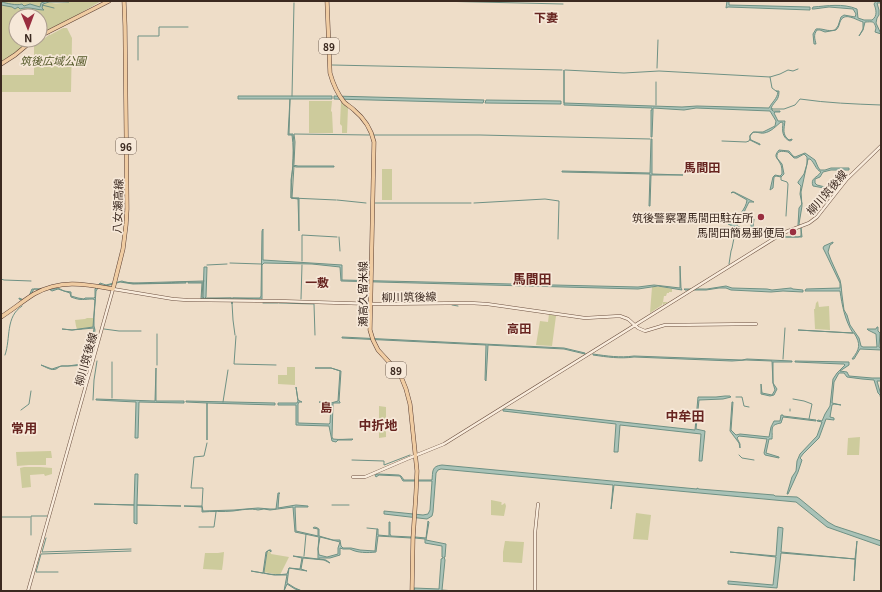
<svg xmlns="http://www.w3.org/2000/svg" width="882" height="592" viewBox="0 0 882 592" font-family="Georgia,'Noto Sans JP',serif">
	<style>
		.green { fill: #cdcb9c }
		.water { fill: #a9c2b7; stroke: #6f9184; fill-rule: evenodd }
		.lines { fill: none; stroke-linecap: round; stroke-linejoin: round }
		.stream { stroke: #6f9184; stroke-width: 1 }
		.secondary-casing { stroke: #6c5040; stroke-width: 3.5 }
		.primary-casing { stroke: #593d31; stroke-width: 4.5 }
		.secondary { stroke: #f9ecdc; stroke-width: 2.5 }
		.primary { stroke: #f0cca2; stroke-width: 3.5 }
		.poi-dot { fill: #992e3f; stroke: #f6e8d8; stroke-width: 1.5 }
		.labels { text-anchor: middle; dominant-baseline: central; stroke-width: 3.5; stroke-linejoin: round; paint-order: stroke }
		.shield { fill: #f6e8d8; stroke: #736257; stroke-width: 1 }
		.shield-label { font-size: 10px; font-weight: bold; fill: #3b2920 }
		.park-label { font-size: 11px; font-style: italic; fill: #525727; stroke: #f6e8d8 }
		.street-label { font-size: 11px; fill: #3b2920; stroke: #f6e8d8 }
		.poi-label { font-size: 11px; fill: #3b2920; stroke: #f6e8d8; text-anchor: end }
		.neighbourhood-label { font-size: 12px; font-weight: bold; fill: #672420; stroke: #f6e8d8 }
		.quarter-label { font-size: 13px; font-weight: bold; fill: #672420; stroke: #f6e8d8 }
	</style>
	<rect width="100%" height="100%" fill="#eeddc8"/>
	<path class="green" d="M 1,1 L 47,1 C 52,5 62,3 68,2 L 69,1 L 101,1 L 69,20 L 40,33 L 40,16 L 16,16 L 16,40 L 30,40 L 15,53 L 1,62 Z
		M 63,28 L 67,28 L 72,38 L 71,92 L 1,92 L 1,75 L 34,75 L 34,45 L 33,44 L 35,45 L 49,35 L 49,34 L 50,35 Z
		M 309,101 L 332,101 L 331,111 L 332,112 L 333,133 L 309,133 Z
		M 341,102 L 348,108 L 347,133 L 342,133 L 342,126 L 340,124 Z
		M 382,169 L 392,169 L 392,200 L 382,200 Z
		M 652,287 L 663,287 L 672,289 L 672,292 L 669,292 L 669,293 L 667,293 L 666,296 L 664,296 L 663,302 L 668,302 L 663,305 L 663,302 L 662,305 L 650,313 Z
		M 818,301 L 819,307 L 829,306 L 830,330 L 815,329 L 814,309 L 815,309 L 816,303 Z
		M 549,314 L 556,316 L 552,346 L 536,345 L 540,321 L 548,322 Z
		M 87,318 L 93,318 L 93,327 L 77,329 L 76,326 L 75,320 L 85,319 Z
		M 287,367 L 295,367 L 295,385 L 278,384 L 278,375 L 287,375 Z
		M 379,406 L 386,407 L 386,437 L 379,438 Z
		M 860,437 L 859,455 L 847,455 L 848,438 Z
		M 50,451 L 51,451 L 52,458 L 46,458 L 46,465 L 29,465 L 17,466 L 16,452 Z
		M 24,467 L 40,467 L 52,468 L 52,474 L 45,476 L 44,474 L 30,475 L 31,487 L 22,488 L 20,468 Z
		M 491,500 L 501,502 L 502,503 L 501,504 L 502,505 L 505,503 L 506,506 L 504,516 L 491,515 Z
		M 636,513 L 651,515 L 648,540 L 633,539 Z
		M 505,541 L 524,542 L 522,563 L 503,562 L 503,552 Z
		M 270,551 L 271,554 L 289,557 L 280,575 L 264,572 L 267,552 Z
		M 224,552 L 223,563 L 222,570 L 203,569 L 205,553 L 218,553 Z"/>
	<path class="water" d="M 47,1 L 69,1 L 69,2 L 49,2 L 43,4 L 42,8 L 44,10 C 36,10 28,6 20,9 L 18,7 L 15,9 L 12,7 L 1,5 L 1,2 C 7,3 16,6 22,4 L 24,6 L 30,4 L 40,7 L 41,3 Z
		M 727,1 L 729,1 L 729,5 L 810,7 L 810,10 L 728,7 L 726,8 Z
		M 876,1 L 881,1 L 881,3 L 877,3 L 879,10 L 879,15 L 877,18 L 876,23 L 881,34 L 875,32 L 876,28 C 874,20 872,22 865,22 L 863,30 L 859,36 L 863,29 L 863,22 C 856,20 844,11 840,22 C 839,25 839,27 836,30 L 825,32 L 820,30 L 817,30 C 813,35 815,39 816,44 L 814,44 L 813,34 L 816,29 C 823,28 827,32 835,30 L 838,26 L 841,17 L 844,15 L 855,17 L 856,14 L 853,9 L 829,7 L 814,9 L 812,9 L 813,7 C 827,6 843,3 857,9 L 858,18 L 864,20 L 872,20 C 878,16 876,9 874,4 Z
		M 564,70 L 564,103 L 682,107 L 697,106 L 769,108 C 772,102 777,99 778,92 L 776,91 L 779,91 C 779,101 775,100 771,108 L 772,108 L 772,110 L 773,111 L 780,111 L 780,112 L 775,112 L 774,113 L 778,121 L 785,121 C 784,129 782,135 789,140 L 792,139 L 792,140 L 790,141 C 782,138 782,130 783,123 L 781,122 C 776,126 771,132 764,133 C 760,134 754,130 751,134 C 749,136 750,138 751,140 L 760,144 L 760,145 L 750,140 L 750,136 L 753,132 L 763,132 L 775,126 L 776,121 L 770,111 L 696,108 L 684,110 L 653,108 L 653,111 L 652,137 L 651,137 L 651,110 L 652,110 L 652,108 L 564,105 Z
		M 238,96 L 332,96 L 332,99 L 290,99 L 289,134 L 293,134 L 294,142 L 293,165 L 298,166 L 334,166 L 334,167 L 296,167 L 293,166 L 291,180 L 291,198 L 299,198 L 299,231 L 298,199 L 291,198 C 291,179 295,154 292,135 L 288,135 L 290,99 L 238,99 Z
		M 334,96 L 484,100 L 483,103 L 334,99 Z
		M 486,100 L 561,101 L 561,104 L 485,103 Z
		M 651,139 L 652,139 L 652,174 L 683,175 L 651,175 L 650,206 L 649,206 L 650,174 L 562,172 L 562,171 L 650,173 Z
		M 779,150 L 789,151 L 793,156 L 795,157 L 805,153 L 815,160 L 818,167 L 820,170 L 825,170 L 831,168 L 849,168 L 849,170 L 831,170 L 823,172 L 820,177 L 815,179 L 815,183 L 817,185 L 825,187 L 824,188 L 813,186 C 810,178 817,178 821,172 C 815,169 815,163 810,159 L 808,159 L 801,192 L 802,206 L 799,224 L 801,228 L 802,237 L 785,237 L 784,231 L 785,237 L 798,237 L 801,236 L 801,228 L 799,227 L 798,225 L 799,208 L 802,204 L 800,194 L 801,186 L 798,183 L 798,182 L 804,174 L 807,164 L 807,157 L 804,154 L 797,158 L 794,158 L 788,152 C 782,151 776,150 777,158 L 782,164 L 784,174 L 781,177 L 776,176 L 774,177 L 773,188 L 770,190 L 773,177 L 775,175 L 780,176 L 782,174 C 782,170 782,166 780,163 C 777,157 773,157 779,150 Z
		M 732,192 L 731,193 L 734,192 L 754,202 L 749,202 L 745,210 L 744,214 L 738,219 L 737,226 L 744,229 L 749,230 L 751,228 L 751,219 L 754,219 L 753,227 L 755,229 L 764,228 L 764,229 C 757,230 751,235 744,230 L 743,230 C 737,229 733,226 728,224 L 728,222 L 734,224 L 736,223 C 738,215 746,209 747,200 L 733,192 Z
		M 263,229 L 263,260 L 311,263 L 342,265 L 342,280 L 638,287 L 654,285 L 680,288 L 680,266 L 681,288 L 682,290 L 658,286 L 638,289 L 341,281 L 340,267 L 312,264 L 264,263 L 262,265 L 262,299 L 233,298 L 232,304 L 231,298 L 201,299 L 202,283 L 188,283 L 188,282 L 203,282 L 202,297 L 204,298 L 203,297 L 204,267 L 207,267 L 206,297 L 205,298 L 260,298 L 261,296 L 262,231 Z
		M 833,242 L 833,243 L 830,245 L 828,252 L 831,260 L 840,280 L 841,285 L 842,295 L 844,310 L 847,315 L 850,325 L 859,338 L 861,346 L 863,347 L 877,347 L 876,334 L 868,330 L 867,329 L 876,329 L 877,327 L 878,327 L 878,331 L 880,333 L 879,347 L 881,348 L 881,350 L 860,349 L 854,359 L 852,359 C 860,349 861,344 854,333 L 851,333 L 798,330 L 853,333 C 845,321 842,305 840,291 L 805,291 L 806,289 L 840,288 L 840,283 L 826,254 L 823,248 L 824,246 Z
		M 122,281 C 132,286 172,282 186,282 L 186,283 L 133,284 L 120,282 L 106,286 L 100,285 L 96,291 L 94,317 L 94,326 L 95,330 L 91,357 L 89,356 C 82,360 86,361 82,365 C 75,366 69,366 62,366 C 58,367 60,367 56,369 C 51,371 46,367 41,365 L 52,369 L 61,366 L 68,366 L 82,364 L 84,358 L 87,356 L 91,350 L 94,328 L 72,330 L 62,329 L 72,330 L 93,327 L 95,300 L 93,299 C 84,299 81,301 71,297 L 70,293 L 58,289 L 52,291 L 49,289 L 34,289 L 30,296 L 24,301 L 19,299 L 19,298 L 24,300 L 29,296 L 32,289 C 40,289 52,290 58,288 L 64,291 L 71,292 L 71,296 L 78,298 L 84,299 L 85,298 L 94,298 L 95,297 L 95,289 L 100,283 L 106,285 Z
		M 726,286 L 732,288 L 767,289 L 772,290 L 791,288 L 793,289 L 803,290 L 803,292 L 783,291 L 771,292 L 731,290 L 726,288 L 719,288 L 706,290 L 685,290 L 684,289 L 707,289 Z
		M 342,337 L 564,348 L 585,353 L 585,354 L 564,349 L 488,345 L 486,381 L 485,380 L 486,345 L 342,338 Z
		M 593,354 C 607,356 620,358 634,356 L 742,360 L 747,359 L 792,361 L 792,362 L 773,362 L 773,383 L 777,389 L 774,395 L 770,396 L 761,394 L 761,384 L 762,393 L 772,395 L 775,390 L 773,383 L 772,361 L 746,360 L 732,361 L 634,357 C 620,359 607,357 593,355 Z
		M 795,361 L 849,362 L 849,365 L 840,371 L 847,372 L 849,376 L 872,378 L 881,378 L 881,381 L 877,381 L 881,395 L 881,400 L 880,395 L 878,393 L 874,380 L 862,379 L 847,377 L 844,373 L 839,373 L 834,382 L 832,403 L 841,405 L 834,404 L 832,405 L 830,417 L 834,418 L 834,420 L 826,419 L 819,438 L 803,454 L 800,458 L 802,460 L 798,472 L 788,494 L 787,494 L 792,477 L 796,471 L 797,461 L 800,454 L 817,436 L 822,422 L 817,421 L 818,420 L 822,421 L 825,414 L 830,406 L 833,379 L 837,373 L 845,365 L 844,364 L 842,364 L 795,362 Z
		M 156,368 L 156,401 L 184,401 L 184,403 L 139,402 L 138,438 L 135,438 L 136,402 L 96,400 L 96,399 L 155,401 Z
		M 315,368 L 331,368 L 341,371 L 339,401 L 340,402 L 340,403 L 333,403 L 332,437 L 333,439 C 340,440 346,439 353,439 L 352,440 L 338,440 L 336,442 L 332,441 L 329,426 L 296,425 L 296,405 L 278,405 L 278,403 L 297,403 L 298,401 L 296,387 L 298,400 L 302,402 L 299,402 L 298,404 L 298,423 L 329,424 L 330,423 L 331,404 L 319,402 L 331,403 L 338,401 L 340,371 L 331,368 Z
		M 725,396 L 730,396 L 731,397 L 723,399 L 699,400 L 696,429 L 705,431 L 702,461 L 699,461 L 701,434 L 620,425 L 618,452 L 614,452 L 616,424 L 503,411 L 503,410 L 505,409 L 695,430 L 698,397 L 716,397 Z
		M 186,401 L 275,403 L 275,405 L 207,403 L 207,440 L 207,403 L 186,402 Z
		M 732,402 L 733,402 L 731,430 L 736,435 L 740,434 L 769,437 L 771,427 L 774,421 L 780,421 L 781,415 L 783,415 L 783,416 L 816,420 L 816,421 L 783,417 L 781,423 C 769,425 773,429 772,439 L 769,439 L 766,453 L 779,457 L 779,458 L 765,455 L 764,453 L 767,439 L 739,436 L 737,438 L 740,444 L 740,448 L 739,443 L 730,431 Z
		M 442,465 C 528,473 611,481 697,489 L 697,488 L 699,489 L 774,495 L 775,496 L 797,497 L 800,499 L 828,522 L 835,526 L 881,541 L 881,546 L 827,527 L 796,502 L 614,485 L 611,509 L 613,485 L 441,469 L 438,470 L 436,473 L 433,512 L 432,516 L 427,519 L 384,514 L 384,511 L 423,515 L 428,514 L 430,510 L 432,481 L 403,481 L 400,476 L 379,475 L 376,477 L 375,475 L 378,474 L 399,475 L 401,476 L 404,480 L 432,480 C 433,472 431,466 442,465 Z
		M 135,474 L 138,474 L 137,505 L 181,506 L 137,505 L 137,524 L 134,523 L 134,505 L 94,504 L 134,505 Z
		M 278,493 L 280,493 L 279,494 L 278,508 L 296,505 L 308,506 L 308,507 L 295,507 L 296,531 L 318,536 L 318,529 L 313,528 C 314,526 318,528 319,529 L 319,536 L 333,540 L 340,540 L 341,546 L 343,548 L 351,548 L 360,550 L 375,551 L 377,529 L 378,529 L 378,535 L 389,536 L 389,522 L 390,522 L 390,534 L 391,536 L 411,537 L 411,538 L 378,536 L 376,552 C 368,553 357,553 350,549 L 343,549 L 340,548 L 340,555 L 330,558 L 319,558 L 319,559 L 326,560 L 330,563 L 324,560 L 303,558 L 301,569 L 307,571 L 289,568 L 287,583 L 295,588 L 302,591 L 295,589 L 287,584 L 284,591 L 287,575 L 274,575 L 251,571 L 263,573 L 266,552 L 269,550 L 271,550 L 271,552 L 269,550 L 267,552 L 264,572 L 264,573 C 272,575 279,575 287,574 L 289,568 L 300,569 L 302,558 L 293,556 L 318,559 L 318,549 L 319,537 L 295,532 L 293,507 L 270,510 L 264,509 L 258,510 C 251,508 241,510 233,511 C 223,512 212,511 202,512 L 202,507 L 184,506 L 202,506 L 203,511 L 234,510 L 258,508 L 270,509 L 276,509 ZM 320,537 L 340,542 L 338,548 L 338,554 L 327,557 L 319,555 L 318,549 Z
		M 428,521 L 429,522 L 426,540 L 446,544 L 445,557 L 444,557 L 445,560 L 442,590 L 455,591 L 414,591 L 414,588 L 439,589 L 441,561 L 441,559 L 443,558 L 443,557 L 442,557 L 442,546 L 425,543 L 425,539 L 415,538 L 415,537 L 426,538 Z
		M 778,527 L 783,528 L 781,552 L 855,559 L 857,541 L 854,581 L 855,559 L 781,553 L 777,588 L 728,584 L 728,581 L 773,585 L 776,557 L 730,552 L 776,556 Z"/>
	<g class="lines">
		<path class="stream" d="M 435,1 L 563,4
			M 42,5 L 54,8
			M 138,60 L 138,36 L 159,36 L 159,27 L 188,27
			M 332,65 L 562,70
			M 657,68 L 658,40
			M 565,70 L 624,73 L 659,71 L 770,77 L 780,74 L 788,70 L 793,71 L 798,69
			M 770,77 L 772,88 L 776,91
			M 656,82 L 656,105
			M 292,96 L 294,3
			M 771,109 L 784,109 L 795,105 L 800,99 C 827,103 854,104 881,105
			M 374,135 L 480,135 L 650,139
			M 722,141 L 746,142 L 749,141 L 750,139
			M 294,164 L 295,142 L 294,134 L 369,135
			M 294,166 L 292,198 L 336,200
			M 781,177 L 781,180 L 787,182 L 788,184 L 786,216
			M 337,200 L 366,203
			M 375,203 L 471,203
			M 474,203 L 545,199 L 559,201 L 558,239
			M 339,237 L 340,251
			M 302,261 L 302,235 L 337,237
			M 230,263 L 261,264
			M 729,264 L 731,251 L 732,248 L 736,228
			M 207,265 L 227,264
			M 1,279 L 4,280 L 31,281
			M 124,282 L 133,283 L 204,281
			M 301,299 L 302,265
			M 232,303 L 233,320 L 235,335
			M 263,303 L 278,303
			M 279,303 L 314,304 L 315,335
			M 452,305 L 458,306
			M 104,329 L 119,331 L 141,331
			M 236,336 L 234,364 L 276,365
			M 5,355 C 11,338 5,317 22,306
			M 783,359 L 785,328
			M 157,365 L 157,334
			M 736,397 L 742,397 L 744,406 L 749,407
			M 112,398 L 112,362
			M 793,399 L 804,401 L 812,404 L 809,419
			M 93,400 L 94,380 L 97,361
			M 223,402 L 228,370
			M 21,410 L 29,404 L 31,391
			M 790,411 L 790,409
			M 739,455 L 742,458 L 754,460
			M 352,460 L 384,461 L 384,465 L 410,455
			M 332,505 L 349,505
			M 202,506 L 203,488 L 191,488 L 194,457 L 204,456 L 207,443
			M 1,517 L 30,517
			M 199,527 L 214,527 L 216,512
			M 367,528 L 377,529
			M 31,535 L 31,516 L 47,516
			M 46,538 L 42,552 L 131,549
			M 304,556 L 306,534
			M 58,572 L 36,572 L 41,554 L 131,551"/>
		<g class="secondary-casing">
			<path id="secondary" d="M 353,477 L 365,477 L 407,459 L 444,444 L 783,233 L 809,223 L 817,217 L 847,179 L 881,146
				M 28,591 L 113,289 L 173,299 L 187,300 L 278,301 L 375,304 L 470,303 L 487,304 L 585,318 L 620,316 L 628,319 L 638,328 L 645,331 L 665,325 L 756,324
				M 535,591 L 535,533 L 538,504"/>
		</g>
		<g class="primary-casing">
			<path id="primary" d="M 327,1 L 330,73 C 333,84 337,93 344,102 C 347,105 351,107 354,110 C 365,119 371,128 374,142 L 370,330 L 373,340 L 378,350 L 400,374 L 406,389 L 410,404 L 417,471 L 416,493 L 413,538 L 412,591
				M 40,36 L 109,1
				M 1,64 L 15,55 L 33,40
				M 1,317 C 12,310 23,301 34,294 C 61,279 85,284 113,289 L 123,249 L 126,225 L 127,209 L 125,26 L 124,1"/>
		</g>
		<use href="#secondary" class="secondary"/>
		<use href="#primary" class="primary"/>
	</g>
	<g class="poi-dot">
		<circle cx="761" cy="217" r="4"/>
		<circle cx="793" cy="232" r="4"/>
	</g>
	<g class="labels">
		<g class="shield">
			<rect x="319" y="38" width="20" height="16" rx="3"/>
			<rect x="116" y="138" width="20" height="16" rx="3"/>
			<rect x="386" y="362" width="20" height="16" rx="3"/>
		</g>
		<g class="shield-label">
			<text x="329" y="46">89</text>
			<text x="126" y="146">96</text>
			<text x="396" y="370">89</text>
		</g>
		<g class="park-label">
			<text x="53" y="60">筑後広域公園</text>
		</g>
		<g class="street-label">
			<text transform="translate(826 192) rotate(-49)">柳川筑後線</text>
			<text transform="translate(117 206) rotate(-88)">八女瀬高線</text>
			<text transform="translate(362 294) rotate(-90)">瀬高久留米線</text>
			<text transform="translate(409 296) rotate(-1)">柳川筑後線</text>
			<text transform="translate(85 359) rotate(-74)">柳川筑後線</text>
		</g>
		<g class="poi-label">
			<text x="753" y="217">筑後警察署馬間田駐在所</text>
			<text x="785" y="232">馬間田簡易郵便局</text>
		</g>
		<g class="neighbourhood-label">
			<text x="546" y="16">下妻</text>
			<text x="702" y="166">馬間田</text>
			<text x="317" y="281">一敷</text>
			<text x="519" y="327">高田</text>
			<text x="326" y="406">島</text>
		</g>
		<g class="quarter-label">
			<text x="532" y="278">馬間田</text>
			<text x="685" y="415">中牟田</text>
			<text x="378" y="424">中折地</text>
			<text x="24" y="427">常用</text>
		</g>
	</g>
	<rect width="882" height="592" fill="none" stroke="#3b2920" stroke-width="4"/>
	<g transform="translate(28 28) rotate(179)"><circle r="19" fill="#f6e8d8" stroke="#ab9c8e"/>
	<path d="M0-3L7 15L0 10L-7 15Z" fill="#992e3f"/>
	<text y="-6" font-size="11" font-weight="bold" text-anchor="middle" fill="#3b2920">N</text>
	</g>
</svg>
